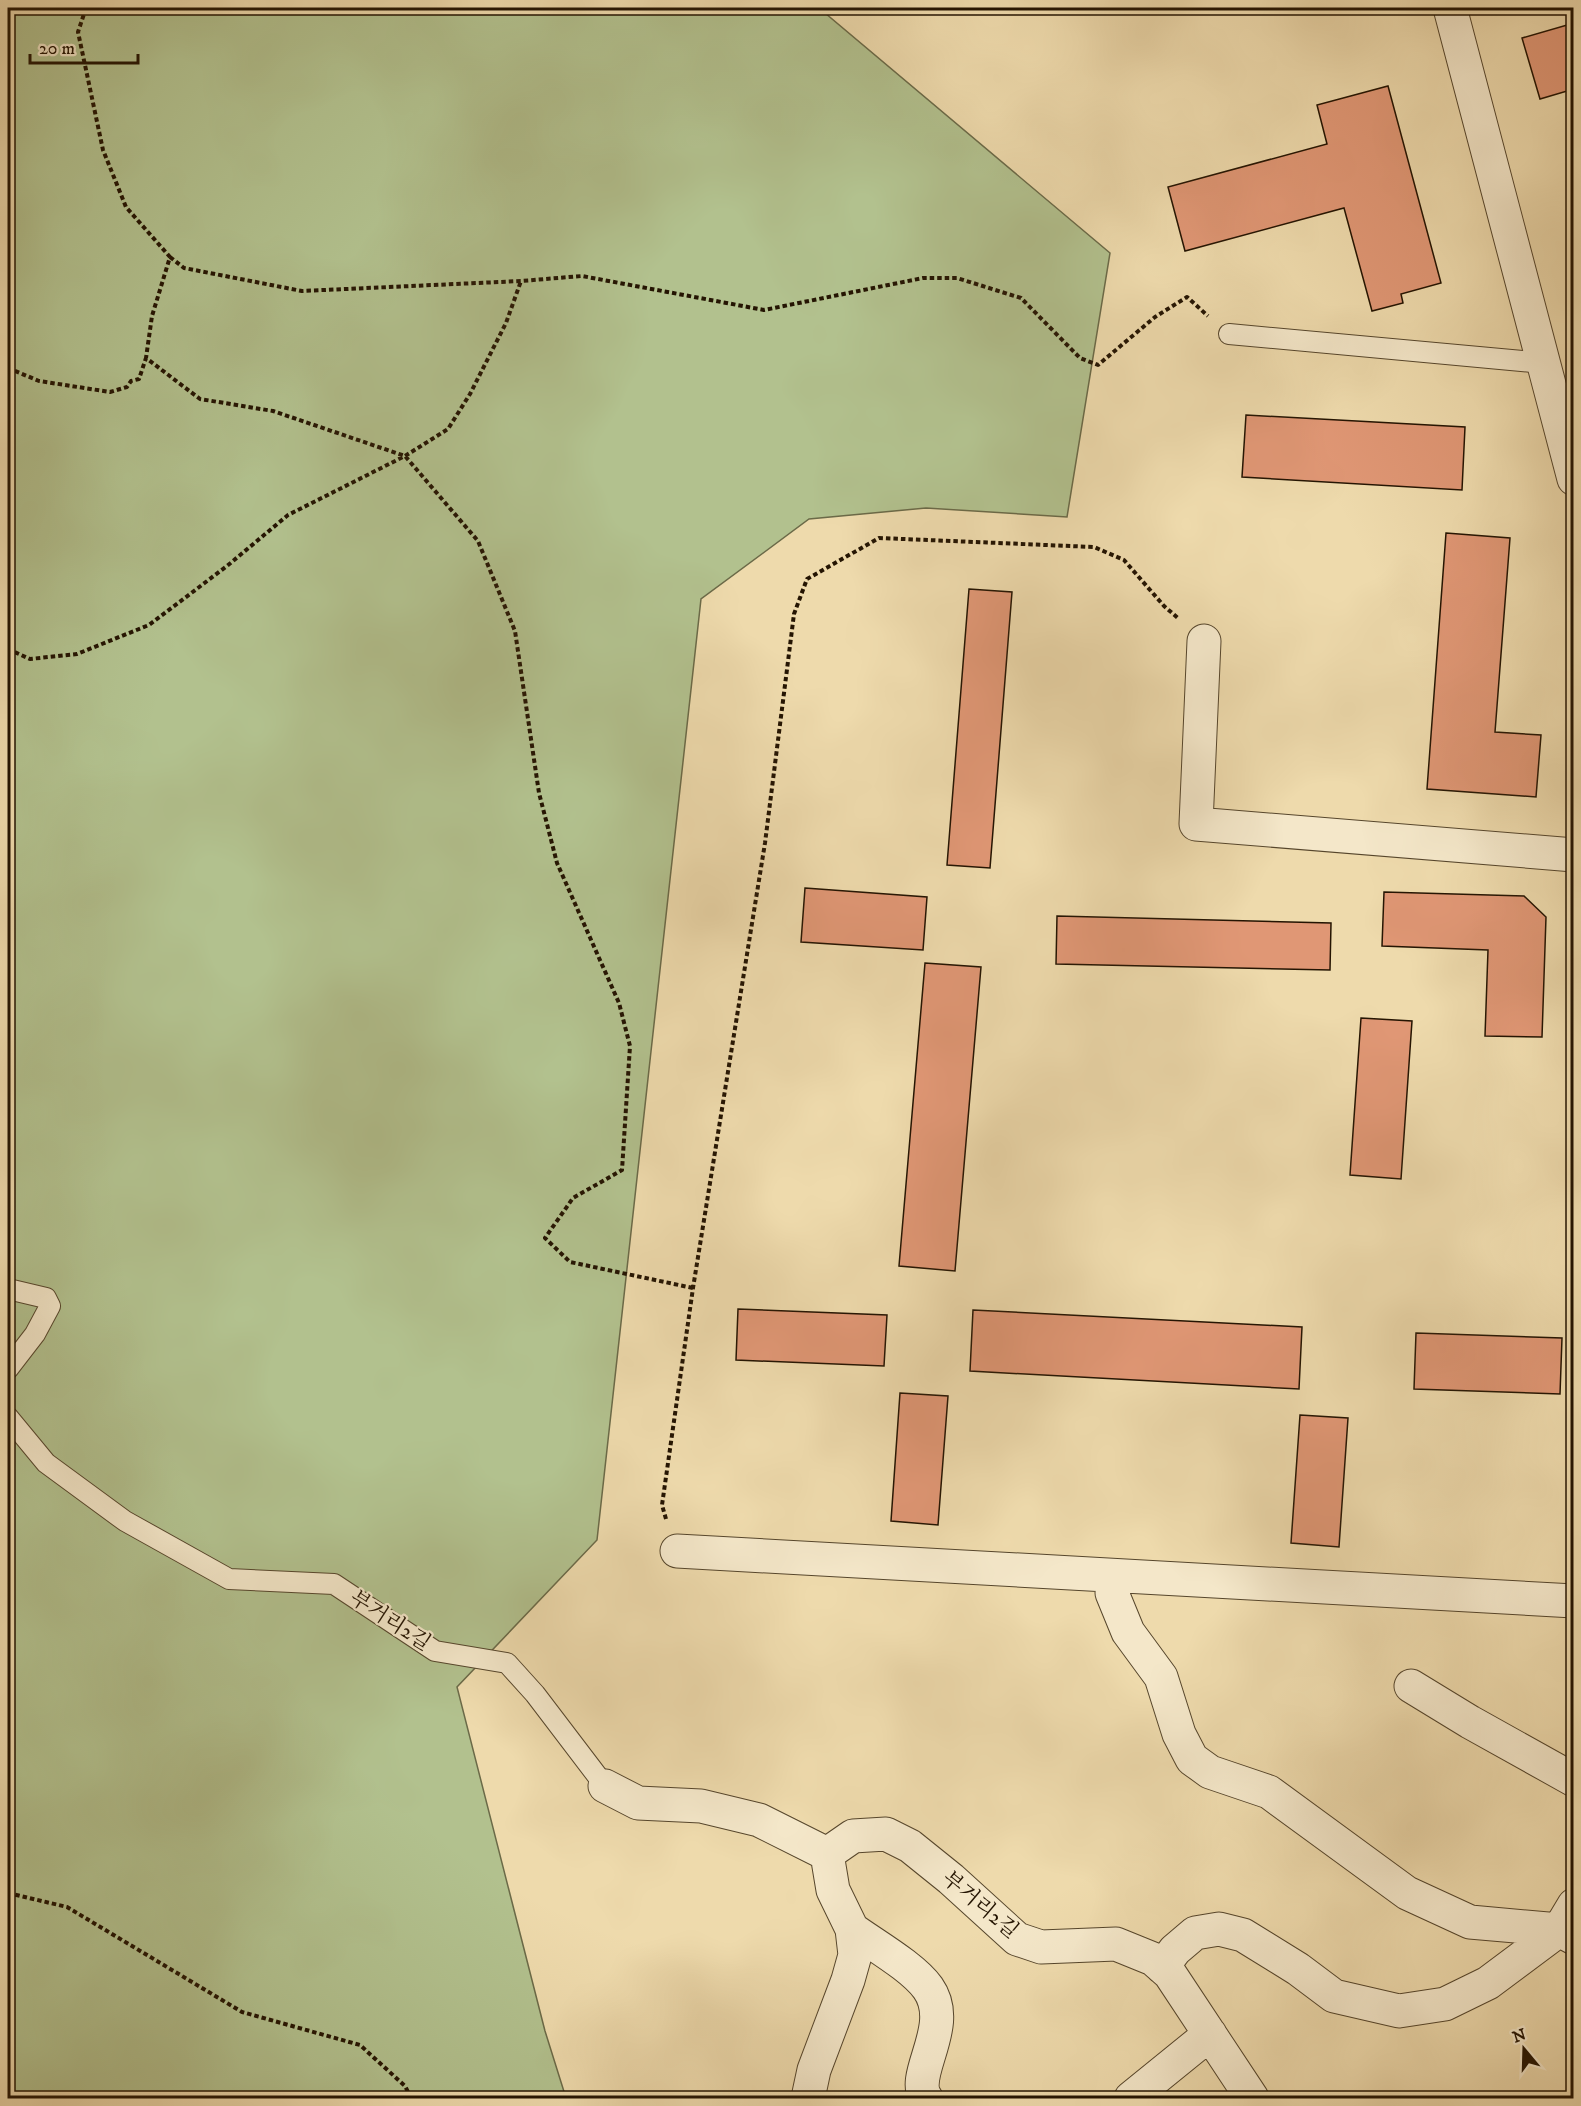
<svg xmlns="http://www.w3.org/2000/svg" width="1581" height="2106" viewBox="0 0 1581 2106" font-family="'IM FELL DW Pica','Noto Serif KR',serif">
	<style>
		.green { fill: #b2c18e; stroke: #6b6a48; stroke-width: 1.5 }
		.building { fill: #e09775; stroke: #241402; stroke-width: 1.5 }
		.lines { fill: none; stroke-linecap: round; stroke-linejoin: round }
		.lane-casing { stroke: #56462c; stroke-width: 22 }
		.street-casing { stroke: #56462c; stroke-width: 35 }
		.path { stroke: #241402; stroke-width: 4; stroke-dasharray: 4.5 3; stroke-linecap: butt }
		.lane { stroke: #f4e7c9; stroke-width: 20 }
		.street { stroke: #f4e7c9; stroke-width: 33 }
		.labels { text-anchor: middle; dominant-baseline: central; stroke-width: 4.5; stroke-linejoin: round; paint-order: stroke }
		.street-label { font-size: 21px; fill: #241402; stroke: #f4e7c9 }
	</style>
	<rect width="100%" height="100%" fill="#eedaac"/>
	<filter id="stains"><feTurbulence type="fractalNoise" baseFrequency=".00333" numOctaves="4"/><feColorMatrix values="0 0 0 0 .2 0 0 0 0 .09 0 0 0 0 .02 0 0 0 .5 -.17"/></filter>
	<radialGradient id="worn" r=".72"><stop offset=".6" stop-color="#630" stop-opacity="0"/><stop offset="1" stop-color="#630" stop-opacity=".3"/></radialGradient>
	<path class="green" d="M 8,8 L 819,8 L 1110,253 L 1067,517 L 926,508 L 809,519 L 701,599 L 597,1540 L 457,1687 L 545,2031 L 566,2098 L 8,2098 Z"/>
	<path class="building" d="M 1574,23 L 1574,89 L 1540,99 L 1522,38 Z
		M 1388,86 L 1441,283 L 1401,294 L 1403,303 L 1372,311 L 1344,208 L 1185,251 L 1168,187 L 1327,144 L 1317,105 Z
		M 1246,415 L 1465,427 L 1462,490 L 1242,477 Z
		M 1446,533 L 1510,538 L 1495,732 L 1541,735 L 1536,797 L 1427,789 Z
		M 969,589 L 1012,592 L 990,868 L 947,865 Z
		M 805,888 L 927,897 L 923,950 L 801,942 Z
		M 1384,892 L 1524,896 L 1546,917 L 1542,1037 L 1485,1036 L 1488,950 L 1382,946 Z
		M 1057,916 L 1331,923 L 1330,970 L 1056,964 Z
		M 925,963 L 981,967 L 955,1271 L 899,1266 Z
		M 1361,1018 L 1412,1021 L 1401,1179 L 1350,1175 Z
		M 738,1309 L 887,1315 L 884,1366 L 736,1360 Z
		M 973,1310 L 1302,1327 L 1299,1389 L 970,1371 Z
		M 1416,1333 L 1562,1338 L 1560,1394 L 1414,1389 Z
		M 900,1393 L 948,1396 L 938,1525 L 891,1521 Z
		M 1300,1415 L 1348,1418 L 1339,1547 L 1291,1543 Z"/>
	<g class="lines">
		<g class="lane-casing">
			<path id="lane" d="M 1229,334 L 1544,363
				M 8,1289 L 46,1298 L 50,1306 L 35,1334 L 8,1369
				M 8,1417 L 46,1463 L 125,1521 L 229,1579 L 334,1584 L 435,1651 L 507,1663 L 535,1694 L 605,1786"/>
		</g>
		<g class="street-casing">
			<path id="street" d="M 1450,8 L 1574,479
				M 1204,641 L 1196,824 L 1574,855
				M 677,1551 L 1574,1601
				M 1112,1593 L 1128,1632 L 1161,1677 L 1179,1734 L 1192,1759 L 1210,1772 L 1269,1792 L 1407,1893 L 1470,1922 L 1559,1930 L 1574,1938
				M 1411,1686 L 1470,1722 L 1574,1780
				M 605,1786 L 638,1803 L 701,1806 L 759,1820 L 827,1854 L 833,1890 L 852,1929 L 855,1955 L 848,1980 L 814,2070 L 808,2098
				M 827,1854 L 853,1836 L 886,1834 L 910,1846 L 951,1879 L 1017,1939 L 1041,1947 L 1116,1944 L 1153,1959 L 1170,1974 L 1252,2098
				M 852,1929 C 874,1945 913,1967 928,1988 C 955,2026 909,2075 926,2098
				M 1162,1967 L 1175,1950 L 1195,1933 L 1219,1929 L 1243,1935 L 1298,1969 L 1334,1996 L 1399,2011 L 1445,2004 L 1488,1983 L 1559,1930 L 1574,1905
				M 1131,2098 L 1210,2034"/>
		</g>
		<path class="path" d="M 86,8 L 78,32 L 103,150 L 126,207 L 170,257 L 152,316 L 146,358 L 200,399 L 273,411 L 405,456 L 478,541 L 515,631 L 539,793 L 557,863 L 619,1003 L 630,1046 L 622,1170 L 573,1198 L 545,1238 L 570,1262 L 693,1288
			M 170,257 L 184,268 L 302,291 L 521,281 L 582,276 L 764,310 L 923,278 L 957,278 L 1021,298 L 1080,358 L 1098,365 L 1155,317 L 1187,297 L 1208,316
			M 8,368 L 39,381 L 110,392 L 127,387 L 131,381 L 139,379 L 146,358
			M 8,649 L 30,659 L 77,654 L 149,625 L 227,566 L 288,515 L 405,456 L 448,429 L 470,394 L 506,323 L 521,281
			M 666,1519 L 662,1505 L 693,1288 L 765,843 L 794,614 L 807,579 L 879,538 L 1094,547 L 1124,560 L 1164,606 L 1179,619
			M 8,1893 L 67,1907 L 242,2012 L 360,2045 L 405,2086 L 411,2098"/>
		<use href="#lane" class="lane"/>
		<use href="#street" class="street"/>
	</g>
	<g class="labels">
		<g class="street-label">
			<text transform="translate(390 1621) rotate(33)">부거리2길</text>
			<text transform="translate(980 1905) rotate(40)">부거리2길</text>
		</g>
	</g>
	<rect width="1581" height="2106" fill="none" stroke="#eedaac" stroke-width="30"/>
	<rect x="9" y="9" width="1563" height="2088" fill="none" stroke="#241402" stroke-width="3"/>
	<rect x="15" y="15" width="1551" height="2076" fill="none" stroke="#241402" stroke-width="1.5"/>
	<g transform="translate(1524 2049) rotate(341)" stroke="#f4e7c9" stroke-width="4.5" paint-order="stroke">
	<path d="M0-4.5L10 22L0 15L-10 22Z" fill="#241402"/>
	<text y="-9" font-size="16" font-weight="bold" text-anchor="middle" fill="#241402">N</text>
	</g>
	<path d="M30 54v9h108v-9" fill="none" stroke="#241402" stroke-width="3"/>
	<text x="39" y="54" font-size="18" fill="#241402" stroke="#f4e7c9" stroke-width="4.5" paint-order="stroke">20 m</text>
	<rect width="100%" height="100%" filter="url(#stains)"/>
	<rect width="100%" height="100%" fill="url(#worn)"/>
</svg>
